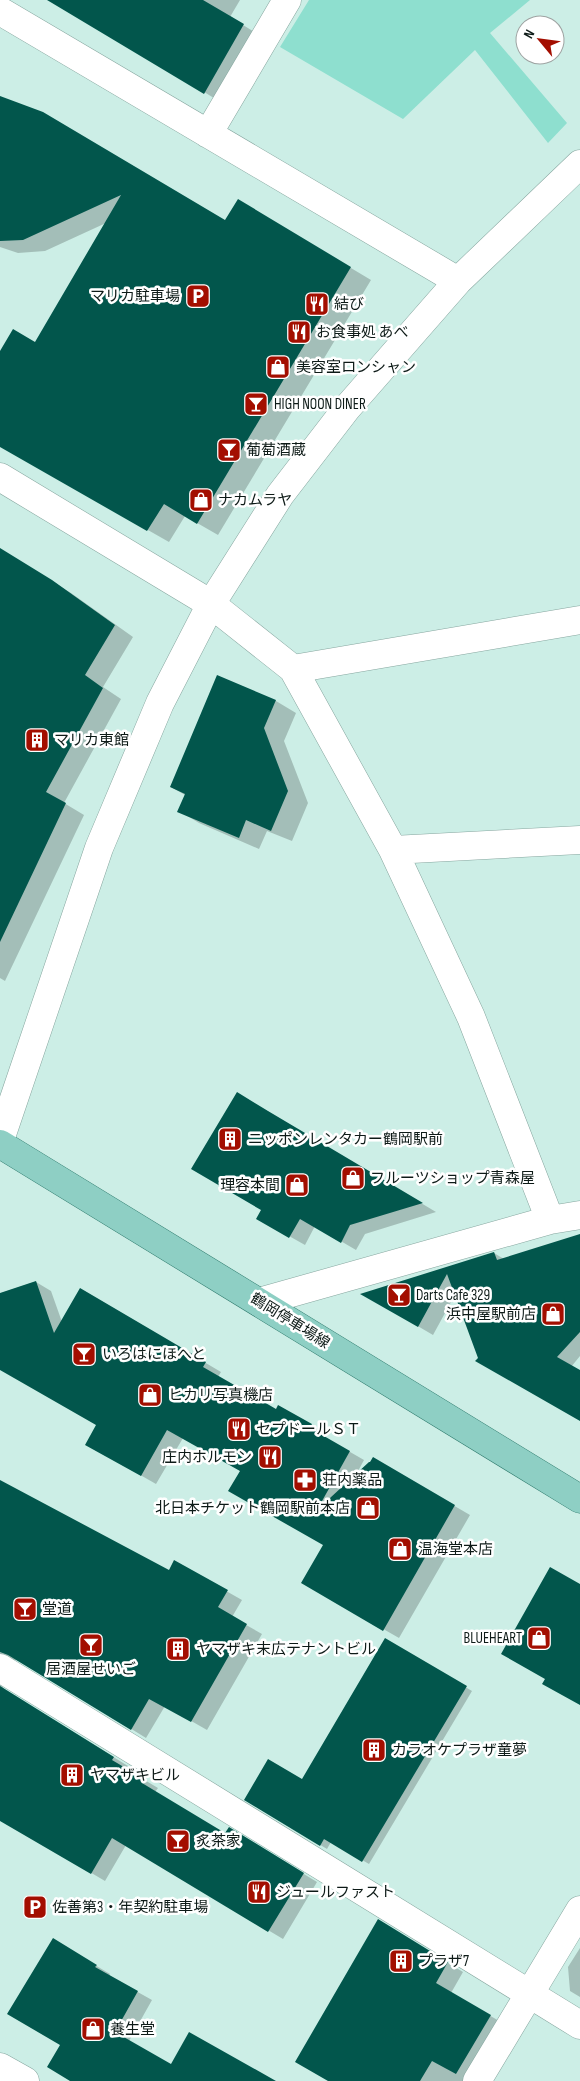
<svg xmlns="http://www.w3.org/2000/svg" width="580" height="2081" viewBox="0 0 580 2081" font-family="'Sofia Sans Condensed','Noto Sans JP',sans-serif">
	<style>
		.green { fill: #8edfcf }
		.shadow { fill: #0003 }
		.building { fill: #02564c }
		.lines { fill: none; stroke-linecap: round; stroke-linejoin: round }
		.minor-casing { stroke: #86a69f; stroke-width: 29 }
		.major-casing { stroke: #307b6e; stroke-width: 29 }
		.minor { stroke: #fff; stroke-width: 28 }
		.major { stroke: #8ecfc4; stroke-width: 28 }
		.labels { text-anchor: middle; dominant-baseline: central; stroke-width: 5; stroke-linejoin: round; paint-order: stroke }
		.poi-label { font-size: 15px; fill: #0d1a17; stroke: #fff; text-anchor: start }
		.street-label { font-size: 15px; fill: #0d1a17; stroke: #fff }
	</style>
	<rect width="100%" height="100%" fill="#cceee6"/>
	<path class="green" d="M 309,0 L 530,0 L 490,33 L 567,123 L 548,143 L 475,50 L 403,119 L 280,47 Z"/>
	<path class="shadow" d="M 57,0 L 240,0 L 230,17 L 256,33 L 217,100 Z
		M 0,104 L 226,222 L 259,213 L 371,280 L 218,535 L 185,516 L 169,542 L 0,446 L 0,354 L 36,343 L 106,223 L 45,251 L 18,253 L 0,247 Z
		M 0,549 L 71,593 L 133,637 L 103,687 L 121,699 L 64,803 L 84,815 L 5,981 L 0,978 Z
		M 218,676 L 276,701 L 296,713 L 284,741 L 308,803 L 292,841 L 267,831 L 259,849 L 199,823 L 179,811 L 185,795 L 171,787 Z
		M 237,1093 L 436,1212 L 365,1234 L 356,1250 L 315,1226 L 305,1245 L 257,1218 L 262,1209 Z
		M 580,1235 L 580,1356 L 571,1367 L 580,1372 L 580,1420 L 480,1359 L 456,1293 L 433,1335 L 363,1294 L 494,1253 L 504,1259 Z
		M 36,1282 L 51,1291 L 62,1322 L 81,1289 L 221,1372 L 218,1377 L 276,1411 L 279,1406 L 326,1434 L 324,1437 L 364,1460 L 357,1473 L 374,1459 L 470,1515 L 399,1638 L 303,1583 L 324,1545 L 241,1471 L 183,1438 L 156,1484 L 86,1444 L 98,1425 L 0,1368 L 0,1295 Z
		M 0,1481 L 169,1571 L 175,1562 L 242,1600 L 232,1617 L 262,1634 L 207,1730 L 165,1706 L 146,1738 L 23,1662 L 16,1660 L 0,1663 Z
		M 385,1639 L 472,1691 L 369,1864 L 331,1842 L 327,1849 L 246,1800 L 302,1781 Z
		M 0,1684 L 6,1691 L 128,1766 L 126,1769 L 158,1788 L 155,1792 L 226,1835 L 243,1837 L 317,1882 L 283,1939 L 126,1845 L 105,1881 L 0,1819 Z
		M 394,1930 L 463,1972 L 451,1993 L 506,2025 L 473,2081 L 330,2081 Z
		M 53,1940 L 110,1974 L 109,1976 L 152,2000 L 129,2041 L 171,2066 L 273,2081 L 73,2081 L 61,2044 Z
		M 580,1948 L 580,1997 L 570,1991 L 568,1967 Z"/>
	<path class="building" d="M 47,0 L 203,0 L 244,24 L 204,94 Z
		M 0,96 L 43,112 L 225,220 L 238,199 L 351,267 L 197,524 L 164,504 L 147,531 L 0,447 L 0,351 L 13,329 L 35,342 L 121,195 L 23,240 L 0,241 Z
		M 0,548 L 52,580 L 115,625 L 85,675 L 103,688 L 46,792 L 66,803 L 0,942 Z
		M 217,675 L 276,700 L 264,728 L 288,791 L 271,831 L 246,820 L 239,838 L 177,812 L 185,794 L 170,787 Z
		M 237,1092 L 268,1111 L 423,1203 L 350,1225 L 341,1243 L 300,1219 L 289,1238 L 256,1219 L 261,1210 L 191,1169 Z
		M 580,1234 L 580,1332 L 557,1357 L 580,1370 L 580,1421 L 475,1361 L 478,1358 L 447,1274 L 418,1327 L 360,1294 L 494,1252 L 497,1260 Z
		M 36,1281 L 54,1333 L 80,1288 L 206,1362 L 203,1367 L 276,1409 L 278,1405 L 312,1424 L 310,1428 L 350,1451 L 317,1510 L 369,1462 L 370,1462 L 373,1457 L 455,1505 L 383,1631 L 301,1583 L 323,1545 L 228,1491 L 240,1471 L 167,1430 L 141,1476 L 85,1445 L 96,1425 L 0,1370 L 0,1293 Z
		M 0,1480 L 169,1570 L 174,1560 L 228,1590 L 218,1607 L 247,1624 L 191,1722 L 149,1699 L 131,1730 L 8,1655 L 0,1652 Z
		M 550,1567 L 580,1584 L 580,1705 L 542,1684 L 545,1679 L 501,1654 Z
		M 385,1638 L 467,1686 L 362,1862 L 324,1839 L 320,1846 L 244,1800 L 268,1759 L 302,1779 Z
		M 0,1686 L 114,1757 L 112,1760 L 144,1779 L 142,1783 L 225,1833 L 229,1827 L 304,1873 L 268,1932 L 112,1838 L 91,1874 L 0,1821 Z
		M 378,1919 L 448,1962 L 436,1983 L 491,2015 L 456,2074 L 432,2061 L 420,2081 L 328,2081 L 295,2062 Z
		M 53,1938 L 97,1965 L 95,1967 L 138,1991 L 115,2032 L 171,2064 L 189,2032 L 276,2081 L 70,2081 L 47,2067 L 60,2045 L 7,2014 Z"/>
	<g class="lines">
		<g class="minor-casing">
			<path id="minor" d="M 0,11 L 458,281
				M 208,134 L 287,0
				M 0,477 L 211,604 L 293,669 L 580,620
				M 293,669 L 393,850 L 471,1017 L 550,1220
				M 393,850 L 580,840
				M 0,1140 L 99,848 L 160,703 L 211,604 L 280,495 L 347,408 L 458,281 L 580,164
				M 259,1302 L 550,1220 L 580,1215
				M 0,1668 L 580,2025
				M 0,2067 L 25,2081
				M 477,2081 L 580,1910"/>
		</g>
		<g class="major-casing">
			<path id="major" d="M 0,1144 L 580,1499"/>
		</g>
		<use href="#minor" class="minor"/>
		<use href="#major" class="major"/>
	</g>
	<defs>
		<g id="parking-square" transform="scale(1.25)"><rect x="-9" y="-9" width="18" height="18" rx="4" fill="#a30e00" stroke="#fff"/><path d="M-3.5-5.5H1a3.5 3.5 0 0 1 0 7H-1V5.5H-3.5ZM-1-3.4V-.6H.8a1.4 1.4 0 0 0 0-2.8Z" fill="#fff"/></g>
		<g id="restaurant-square" transform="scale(1.25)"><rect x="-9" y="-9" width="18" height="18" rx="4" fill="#a30e00" stroke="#fff"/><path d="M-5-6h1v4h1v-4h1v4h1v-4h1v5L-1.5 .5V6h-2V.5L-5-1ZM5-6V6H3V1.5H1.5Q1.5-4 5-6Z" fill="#fff"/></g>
		<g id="shop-square" transform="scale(1.25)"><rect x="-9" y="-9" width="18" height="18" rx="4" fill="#a30e00" stroke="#fff"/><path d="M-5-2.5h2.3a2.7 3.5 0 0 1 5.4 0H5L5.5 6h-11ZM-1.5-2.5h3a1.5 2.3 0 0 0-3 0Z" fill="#fff"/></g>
		<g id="bar-square" transform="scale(1.25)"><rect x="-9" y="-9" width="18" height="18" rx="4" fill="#a30e00" stroke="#fff"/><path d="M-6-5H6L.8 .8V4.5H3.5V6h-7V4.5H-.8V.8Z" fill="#fff"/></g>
		<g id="building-square" transform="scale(1.25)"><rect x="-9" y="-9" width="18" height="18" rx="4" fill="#a30e00" stroke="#fff"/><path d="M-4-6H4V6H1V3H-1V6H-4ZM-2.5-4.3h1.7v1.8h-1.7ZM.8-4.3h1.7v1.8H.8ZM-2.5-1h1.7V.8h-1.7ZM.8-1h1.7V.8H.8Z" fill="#fff"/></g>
		<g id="pharmacy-square" transform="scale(1.25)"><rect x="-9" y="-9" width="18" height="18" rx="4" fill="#a30e00" stroke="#fff"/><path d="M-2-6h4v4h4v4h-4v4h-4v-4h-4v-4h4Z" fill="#fff"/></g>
	</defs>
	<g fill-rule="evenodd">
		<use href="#parking-square" x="198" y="296"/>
		<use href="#restaurant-square" x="317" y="304"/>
		<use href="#restaurant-square" x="299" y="332"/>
		<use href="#shop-square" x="278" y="367"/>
		<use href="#bar-square" x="256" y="404"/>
		<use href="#bar-square" x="229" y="450"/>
		<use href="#shop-square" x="201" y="500"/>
		<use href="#building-square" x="37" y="740"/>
		<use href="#building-square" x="230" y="1139"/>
		<use href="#shop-square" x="353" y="1178"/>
		<use href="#shop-square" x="297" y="1185"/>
		<use href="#bar-square" x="399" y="1295"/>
		<use href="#shop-square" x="553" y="1314"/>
		<use href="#bar-square" x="84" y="1354"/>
		<use href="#shop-square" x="150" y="1395"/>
		<use href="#restaurant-square" x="239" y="1429"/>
		<use href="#restaurant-square" x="270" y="1457"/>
		<use href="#pharmacy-square" x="305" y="1480"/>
		<use href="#shop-square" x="368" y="1508"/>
		<use href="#shop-square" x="400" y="1549"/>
		<use href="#bar-square" x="25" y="1609"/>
		<use href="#shop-square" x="539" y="1638"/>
		<use href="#bar-square" x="91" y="1645"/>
		<use href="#building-square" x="178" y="1649"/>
		<use href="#building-square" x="374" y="1750"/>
		<use href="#building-square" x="72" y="1775"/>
		<use href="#bar-square" x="178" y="1841"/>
		<use href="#restaurant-square" x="259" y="1892"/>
		<use href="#parking-square" x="35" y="1907"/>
		<use href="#building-square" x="401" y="1961"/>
		<use href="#shop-square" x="93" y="2029"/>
	</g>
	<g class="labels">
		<g class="poi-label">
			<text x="180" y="296" text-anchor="end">マリカ駐車場</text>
			<text x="334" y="304">結び</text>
			<text x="316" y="332">お食事処 あべ</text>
			<text x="296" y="367">美容室ロンシャン</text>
			<text x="274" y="404">HIGH NOON DINER</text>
			<text x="246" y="450">葡萄酒蔵</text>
			<text x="218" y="500">ナカムラヤ</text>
			<text x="54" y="740">マリカ東館</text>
			<text x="248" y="1139">ニッポンレンタカー鶴岡駅前</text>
			<text x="370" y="1178">フルーツショップ青森屋</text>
			<text x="280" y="1185" text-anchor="end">理容本間</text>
			<text x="416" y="1295">Darts Cafe 329</text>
			<text x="536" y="1314" text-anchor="end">浜中屋駅前店</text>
			<text x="102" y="1354">いろはにほへと</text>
			<text x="168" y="1395">ヒカリ写真機店</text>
			<text x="256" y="1429">セプドールＳＴ</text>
			<text x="252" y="1457" text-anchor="end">庄内ホルモン</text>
			<text x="322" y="1480">荘内薬品</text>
			<text x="350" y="1508" text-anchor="end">北日本チケット鶴岡駅前本店</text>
			<text x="418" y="1549">温海堂本店</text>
			<text x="42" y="1609">堂道</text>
			<text x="522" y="1638" text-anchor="end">BLUEHEART</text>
			<text x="196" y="1649">ヤマザキ末広テナントビル</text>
			<text x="91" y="1669" text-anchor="middle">居酒屋せいご</text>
			<text x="392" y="1750">カラオケプラザ童夢</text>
			<text x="90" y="1775">ヤマザキビル</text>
			<text x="196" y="1841">炙茶家</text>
			<text x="276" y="1892">ジュールファスト</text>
			<text x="52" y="1907">佐善第3・年契約駐車場</text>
			<text x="418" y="1961">プラザ7</text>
			<text x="110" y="2029">養生堂</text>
		</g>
		<g class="street-label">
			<text transform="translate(290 1321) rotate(32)">鶴岡停車場線</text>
		</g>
	</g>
	<g transform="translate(540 40) rotate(299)"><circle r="24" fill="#ffffff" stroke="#9ea3a2"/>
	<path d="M0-4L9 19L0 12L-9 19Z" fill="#a30e00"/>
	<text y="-8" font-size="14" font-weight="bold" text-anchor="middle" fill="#0d1a17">N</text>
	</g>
</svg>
